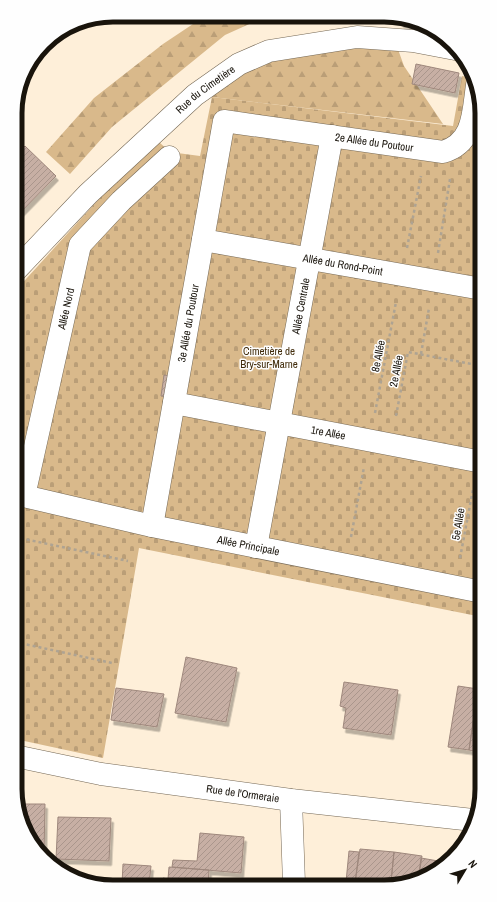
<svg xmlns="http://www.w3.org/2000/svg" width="497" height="902" viewBox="0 0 497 902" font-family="'Archivo Narrow',sans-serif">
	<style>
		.forest { fill: url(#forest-firs) }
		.cemetery { fill: url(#cemetery-stones) }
		.building { fill: url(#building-hatch); stroke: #9e877c; filter: url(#shadow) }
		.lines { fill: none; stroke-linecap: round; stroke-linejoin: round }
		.minor-casing { stroke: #756855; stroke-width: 23 }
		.path { stroke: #aea392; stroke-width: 2.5; stroke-dasharray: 3 3; stroke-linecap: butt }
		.minor { stroke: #fff; stroke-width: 22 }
		.labels { text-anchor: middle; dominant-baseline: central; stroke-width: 3; stroke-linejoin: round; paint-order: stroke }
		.street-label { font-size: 11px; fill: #19140c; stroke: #fefefe }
		.park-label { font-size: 11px; fill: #412c0b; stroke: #fefefe }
		.rim { fill: none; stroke: #19140c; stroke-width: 5 }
	</style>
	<defs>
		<pattern id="forest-firs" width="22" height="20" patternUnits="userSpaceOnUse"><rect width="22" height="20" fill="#d9b98b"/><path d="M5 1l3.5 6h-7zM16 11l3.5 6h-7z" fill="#ba9e77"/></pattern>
		<pattern id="cemetery-stones" width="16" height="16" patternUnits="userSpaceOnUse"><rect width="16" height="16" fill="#d9b98b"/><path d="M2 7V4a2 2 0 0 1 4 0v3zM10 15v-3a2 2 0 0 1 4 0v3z" fill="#ba9e77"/></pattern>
		<pattern id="building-hatch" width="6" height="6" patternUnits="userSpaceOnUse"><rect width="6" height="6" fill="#c7afa4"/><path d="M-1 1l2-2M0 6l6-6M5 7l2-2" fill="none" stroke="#aa968c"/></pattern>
		<filter id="shadow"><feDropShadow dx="2.5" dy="4.5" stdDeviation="0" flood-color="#0004"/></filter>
	</defs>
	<rect width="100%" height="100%" fill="#feefd9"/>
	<path class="forest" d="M 205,16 L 267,16 L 225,35 L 112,127 L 70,174 L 46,152 L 94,98 L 163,44 Z
		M 395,41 L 404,66 L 443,124 L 212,97 L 254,63 Z"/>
	<path class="cemetery" d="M 462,76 L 476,79 L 482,113 L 482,617 L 139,548 L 103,758 L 15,739 L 16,290 L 99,199 L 159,142 L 170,152 L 200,156 L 212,97 L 453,126 Z"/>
	<path class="building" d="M 401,17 L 420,25 L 420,27 L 401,23 Z
		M 416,64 L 459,73 L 455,93 L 412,84 Z
		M 25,146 L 56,176 L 16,217 L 16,155 Z
		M 164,375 L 177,377 L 173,398 L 161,396 Z
		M 186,657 L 237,668 L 226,722 L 175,713 Z
		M 344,682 L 398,690 L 391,735 L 343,728 L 346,708 L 340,706 Z
		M 458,686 L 478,689 L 469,750 L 448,747 Z
		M 116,688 L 164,694 L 157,727 L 111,720 Z
		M 478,689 L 482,690 L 482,753 L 469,750 Z
		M 20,804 L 45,804 L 44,854 L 20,821 L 19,811 L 20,811 Z
		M 58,817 L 111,818 L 109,861 L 56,859 Z
		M 200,833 L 244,837 L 241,873 L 172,867 L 173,860 L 197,861 Z
		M 360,849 L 394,852 L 391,882 L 355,883 Z
		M 349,851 L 359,852 L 355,883 L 346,882 Z
		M 394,852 L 422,856 L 418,881 L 391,882 Z
		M 421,858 L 444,862 L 418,881 Z
		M 123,864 L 151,866 L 149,885 L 122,884 Z
		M 169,867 L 209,870 L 208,885 L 163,885 L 163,878 L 168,879 Z"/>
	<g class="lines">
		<g class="minor-casing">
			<g id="minor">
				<path id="s1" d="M 203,240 L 482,289"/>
				<path id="s2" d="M 16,270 L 88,194 L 195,95 L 239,64 L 269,51 L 357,37 L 413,41 L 455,49"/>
				<path id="s3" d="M 174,403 L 482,462"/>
				<path id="s4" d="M 15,494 L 152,526 L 482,592"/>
				<path id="s5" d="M 24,496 L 80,245 L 121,201 L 169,157"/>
				<path id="s6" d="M 152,526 L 224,121 L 443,152 C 474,143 473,113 477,85"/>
				<path id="s7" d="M 256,547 L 332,136"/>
				<path id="s8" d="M 15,756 L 101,774 L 291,800 L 473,820"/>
				<path d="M 291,800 L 294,883"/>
			</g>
		</g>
		<path class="path" d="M 407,248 L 421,176
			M 438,253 L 450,179
			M 421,354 L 429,308
			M 375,413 L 396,302
			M 396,416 L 408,352 L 482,366
			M 15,537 L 128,561
			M 351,537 L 364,467
			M 460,558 L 473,489
			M 15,642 L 112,663"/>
		<use href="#minor" class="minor"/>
	</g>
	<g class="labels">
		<g class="street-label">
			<text stroke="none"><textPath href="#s2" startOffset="262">Rue du Cimetière</textPath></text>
			<text stroke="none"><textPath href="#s6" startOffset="563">2e Allée du Poutour</textPath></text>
			<text stroke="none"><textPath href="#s1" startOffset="142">Allée du Rond-Point</textPath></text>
			<text stroke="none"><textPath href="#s7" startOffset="245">Allée Centrale</textPath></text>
			<text stroke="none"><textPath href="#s5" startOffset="192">Allée Nord</textPath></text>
			<text stroke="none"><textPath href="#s6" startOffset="206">3e Allée du Poutour</textPath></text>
			<text transform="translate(378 356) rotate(-79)">8e Allée</text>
			<text transform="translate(396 371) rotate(-79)">2e Allée</text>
			<text stroke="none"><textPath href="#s3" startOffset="157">1re Allée</textPath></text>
			<text transform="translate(458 524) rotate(-80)">5e Allée</text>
			<text stroke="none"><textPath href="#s4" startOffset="239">Allée Principale</textPath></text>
			<text stroke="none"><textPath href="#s8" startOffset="231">Rue de l'Ormeraie</textPath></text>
		</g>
		<g class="park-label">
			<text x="269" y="351">Cimetière de<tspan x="269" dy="13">Bry-sur-Marne</tspan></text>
		</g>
	</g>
	<path d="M0 0H497V902H0ZM113 22H384A91 91 0 0 1 475 113V789A91 91 0 0 1 384 880H113A91 91 0 0 1 22 789V113A91 91 0 0 1 113 22Z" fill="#fefefe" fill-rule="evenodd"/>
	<path class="rim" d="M113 22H384A91 91 0 0 1 475 113V789A91 91 0 0 1 384 880H113A91 91 0 0 1 22 789V113A91 91 0 0 1 113 22Z"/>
	<g transform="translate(465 870) rotate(52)" stroke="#fefefe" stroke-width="3" paint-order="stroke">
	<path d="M0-3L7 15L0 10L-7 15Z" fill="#19140c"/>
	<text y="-6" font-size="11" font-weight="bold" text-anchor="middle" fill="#19140c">N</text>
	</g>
</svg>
